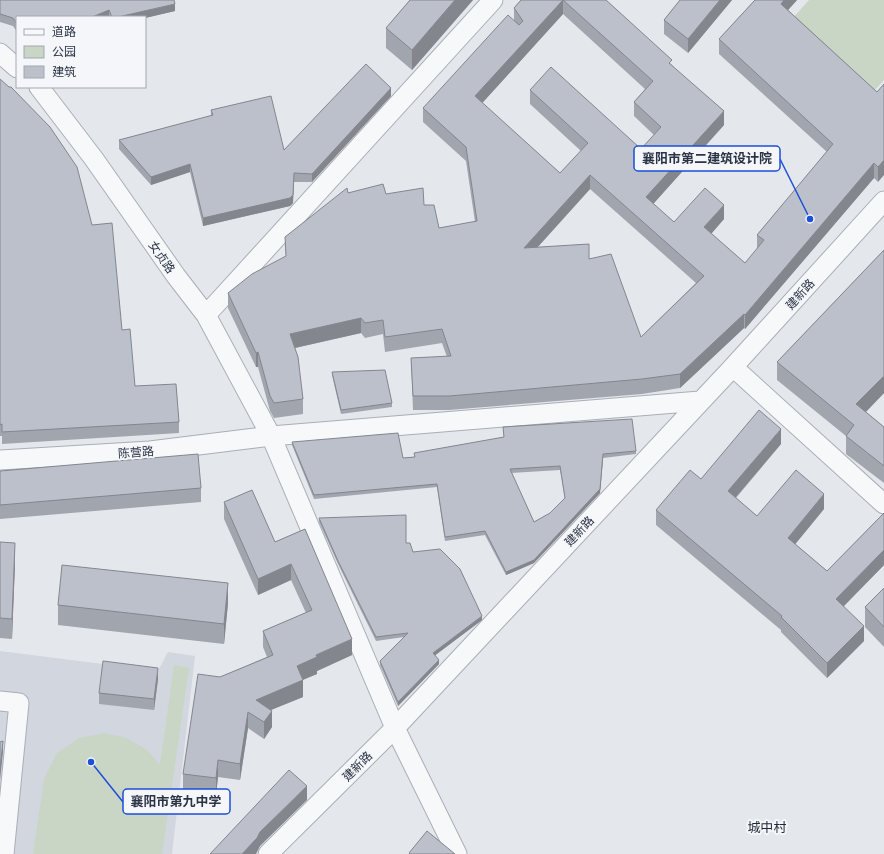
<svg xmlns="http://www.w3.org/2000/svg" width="884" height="854" viewBox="0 0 884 854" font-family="Cabin,'Noto Sans SC',sans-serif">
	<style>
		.built { fill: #d2d6de }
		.green { fill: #c9d6c5 }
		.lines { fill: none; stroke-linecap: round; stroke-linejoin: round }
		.minor-casing { stroke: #a9aeb7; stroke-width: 21 }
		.minor { stroke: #f7f8fa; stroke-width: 19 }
		.wall { fill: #a1a5ae; fill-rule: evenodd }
		.shaded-wall { fill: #83868d }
		.building { fill: #bbc0ca; stroke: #83868d; fill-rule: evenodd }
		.labels { text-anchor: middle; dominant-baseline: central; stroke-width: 4; stroke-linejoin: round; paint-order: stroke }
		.street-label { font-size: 12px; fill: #2b3445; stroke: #f4f6f9 }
		.neighbourhood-label { font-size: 13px; fill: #1d2536; stroke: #f4f6f9 }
		.leader { fill: none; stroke: #1d4ed8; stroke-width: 1.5 }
		.callout-dot { fill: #1d4ed8; stroke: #f4f6f9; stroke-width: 1.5 }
		.callout { fill: #f4f6f9; stroke: #1d4ed8; stroke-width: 1.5 }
		.callout-label { font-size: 13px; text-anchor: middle; font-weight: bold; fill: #2b3445 }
	</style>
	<rect width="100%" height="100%" fill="#e4e7ec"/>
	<path class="built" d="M 0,651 L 158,671 L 168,652 L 195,656 L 172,854 L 0,854 Z"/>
	<path class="green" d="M 809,0 L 884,0 L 884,80 L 874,91 L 792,19 Z
		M 174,665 L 189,668 L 162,854 L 33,854 L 44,779 L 57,753 L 79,738 L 104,733 L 124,737 L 146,749 L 160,765 Z"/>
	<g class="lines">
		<g class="minor-casing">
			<path id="minor" d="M 0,53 L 17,68
				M 39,87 L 94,159 L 176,276 L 206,315 L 271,436 L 395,728 L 457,854
				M 206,315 L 493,0
				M 733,367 L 884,504
				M 0,460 L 150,451 L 271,436 L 700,401
				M 0,701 L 19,703 L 4,854
				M 268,854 L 395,728 L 733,367 L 884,201"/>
		</g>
		<use href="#minor" class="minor"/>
	</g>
	<path class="wall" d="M 0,0 L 175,11 L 145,18 L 145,17 L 17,17 L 17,32 L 13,26 L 0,22 Z
		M 410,0 L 473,0 L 412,70 L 386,48 L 386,28 Z
		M 521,0 L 606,0 L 672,65 L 724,125 L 653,204 L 674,222 L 724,219 L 711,234 L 745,263 L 757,249 L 757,235 L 827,152 L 719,54 L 719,39 L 755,0 L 797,0 L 788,10 L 877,92 L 884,84 L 878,182 L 874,178 L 745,329 L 744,328 L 680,388 L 642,394 L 473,408 L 449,410 L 413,410 L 411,358 L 447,357 L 442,343 L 385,352 L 383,334 L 365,338 L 361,333 L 295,348 L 303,399 L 303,414 L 274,418 L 270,411 L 258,367 L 256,367 L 228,308 L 228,293 L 286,256 L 285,237 L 348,193 L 386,194 L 424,205 L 439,228 L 475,222 L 466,161 L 423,122 L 423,108 L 514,20 L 514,8 ZM 563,14 L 645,89 L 634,102 L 634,116 L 654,135 L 641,149 L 530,90 L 530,104 L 581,151 L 560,173 L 482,103 ZM 590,189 L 696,283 L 641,337 L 589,259 L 538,247 Z
		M 680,0 L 732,0 L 688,53 L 664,34 L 664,20 Z
		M 0,79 L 92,225 L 122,330 L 135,386 L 179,422 L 179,433 L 2,444 L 2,436 L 0,436 Z
		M 391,96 L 312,182 L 294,182 L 293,203 L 290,206 L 203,226 L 190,172 L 151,185 L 119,149 L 119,140 L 211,116 L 211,110 L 284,150 Z
		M 884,250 L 884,393 L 866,412 L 884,427 L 884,483 L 846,454 L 846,436 L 777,380 L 777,362 Z
		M 332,372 L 392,403 L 392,407 L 341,414 L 332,375 Z
		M 503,427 L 636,451 L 636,454 L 603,458 L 600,493 L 534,563 L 506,575 L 485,535 L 445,541 L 437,487 L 314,499 L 292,445 L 292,442 L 403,458 L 414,457 L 504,437 ZM 560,470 L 565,499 L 550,513 L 534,522 L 511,473 Z
		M 781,444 L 736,498 L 757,516 L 824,509 L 795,544 L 827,571 L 884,513 L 884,565 L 844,606 L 864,641 L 827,678 L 781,632 L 781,630 L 656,525 L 656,510 L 701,479 Z
		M 0,471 L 201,488 L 201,502 L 0,519 Z
		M 224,502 L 275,542 L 305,529 L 352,655 L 317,671 L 317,674 L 303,680 L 303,697 L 271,710 L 272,727 L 264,739 L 248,728 L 240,780 L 218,777 L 216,795 L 183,790 L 183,774 L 220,677 L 267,657 L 263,647 L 263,631 L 306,613 L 291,580 L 258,595 L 224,519 Z
		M 319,518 L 406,543 L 413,552 L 482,620 L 435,655 L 439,664 L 398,706 L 380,665 L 380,661 L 404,637 L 376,641 L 338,564 L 319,522 Z
		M 0,542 L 15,563 L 12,639 L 0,638 Z
		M 884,588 L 884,647 L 865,627 L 865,607 Z
		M 228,603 L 224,644 L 58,625 L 58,605 Z
		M 158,679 L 154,710 L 99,704 L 99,693 Z"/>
	<path class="shaded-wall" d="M 455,0 L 473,0 L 412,70 L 412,50 Z
		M 563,0 L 563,14 L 475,111 L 475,96 Z
		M 720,0 L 732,0 L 688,53 L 688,39 Z
		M 784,0 L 797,0 L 781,18 L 781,4 Z
		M 175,4 L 175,11 L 145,18 L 145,17 L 118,17 Z
		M 109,10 L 109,17 L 92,17 Z
		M 391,88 L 391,96 L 312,182 L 312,174 Z
		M 724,111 L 724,125 L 646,212 L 646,197 Z
		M 884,160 L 884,175 L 878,182 L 878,167 Z
		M 874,163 L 874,178 L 745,329 L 745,315 Z
		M 190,164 L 190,172 L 151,185 L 151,177 Z
		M 294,173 L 293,203 L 290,206 L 203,226 L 203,218 Z
		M 590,175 L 590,189 L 524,262 L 524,248 Z
		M 724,205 L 724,219 L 704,242 L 704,227 Z
		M 744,314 L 744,328 L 680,388 L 680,374 Z
		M 361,318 L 361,333 L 290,349 L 290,334 Z
		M 258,352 L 258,367 L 256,367 L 256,353 Z
		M 884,376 L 884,393 L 856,422 L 856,404 Z
		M 781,429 L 781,444 L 728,506 L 728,491 Z
		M 603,458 L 600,493 L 534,563 L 506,575 L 506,572 Z
		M 824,494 L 824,509 L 788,553 L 788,538 Z
		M 15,543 L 15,563 L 12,639 L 12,619 Z
		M 884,550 L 884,565 L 836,614 L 836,599 Z
		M 291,564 L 291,580 L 258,595 L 258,579 Z
		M 228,583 L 228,603 L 224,644 L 224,624 Z
		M 482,616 L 482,620 L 433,657 L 433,653 Z
		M 864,626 L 864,641 L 827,678 L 827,663 Z
		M 352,639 L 352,655 L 317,671 L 317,674 L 297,682 L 297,666 L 316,655 Z
		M 439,660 L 439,664 L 398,706 L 398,702 Z
		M 158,668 L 158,679 L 154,710 L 154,699 Z
		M 303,680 L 303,697 L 256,716 L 256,700 Z
		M 272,711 L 272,727 L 264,739 L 264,722 Z
		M 248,712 L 248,728 L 240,780 L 240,764 Z
		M 3,741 L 3,752 L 0,780 L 0,769 Z
		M 218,760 L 218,777 L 216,795 L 216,778 Z
		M 307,786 L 307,800 L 260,846 L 256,854 L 242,854 L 260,832 Z"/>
	<path class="building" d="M 0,0 L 174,0 L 175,4 L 118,17 L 112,17 L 109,10 L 92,17 L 17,17 L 17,24 L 13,18 L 0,14 Z
		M 410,0 L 455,0 L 412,50 L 386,28 Z
		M 521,0 L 563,0 L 475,96 L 560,173 L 588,143 L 530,90 L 551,67 L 641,149 L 661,127 L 634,102 L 653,81 L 563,0 L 606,0 L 672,60 L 669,63 L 724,111 L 646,197 L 674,222 L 705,188 L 724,205 L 704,227 L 745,263 L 764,240 L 757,235 L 833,144 L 719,39 L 755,0 L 784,0 L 781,4 L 877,92 L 884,84 L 884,160 L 878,167 L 874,163 L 745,315 L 744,314 L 680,374 L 642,379 L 473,394 L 449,396 L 413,396 L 411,358 L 451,356 L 442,329 L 385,337 L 383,320 L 365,323 L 361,318 L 290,334 L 298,357 L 303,399 L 274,403 L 270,396 L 258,352 L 256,353 L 228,293 L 252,274 L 286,256 L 285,237 L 347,188 L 348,193 L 383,184 L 386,194 L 423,188 L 424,205 L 434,205 L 439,228 L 477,221 L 466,147 L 423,108 L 508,15 L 519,25 L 523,21 L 514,8 ZM 590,175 L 704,276 L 641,337 L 611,254 L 589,259 L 589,244 L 524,248 Z
		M 680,0 L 720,0 L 688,39 L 664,20 Z
		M 366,64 L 391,88 L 312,174 L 294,173 L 293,195 L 290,198 L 203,218 L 190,164 L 151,177 L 119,140 L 213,115 L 211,110 L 271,96 L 284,150 Z
		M 0,79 L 9,87 L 11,87 L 50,127 L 77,167 L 92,225 L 112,223 L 122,330 L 130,329 L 135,386 L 176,384 L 179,422 L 2,432 L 2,424 L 0,425 Z
		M 884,250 L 884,376 L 856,404 L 884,427 L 884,466 L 846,436 L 854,425 L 777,362 Z
		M 385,370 L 392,403 L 341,410 L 332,372 Z
		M 759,410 L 781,429 L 728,491 L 757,516 L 796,470 L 824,494 L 788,538 L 827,571 L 884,513 L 884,550 L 836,599 L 864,626 L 827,663 L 781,617 L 782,616 L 656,510 L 690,470 L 701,479 Z
		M 632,419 L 636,451 L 603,454 L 600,489 L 534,560 L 506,572 L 485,531 L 445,537 L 437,484 L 314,495 L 292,442 L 398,433 L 403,458 L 415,457 L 414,453 L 504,437 L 503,427 ZM 560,466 L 565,498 L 550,513 L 534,522 L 510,469 Z
		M 198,454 L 201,488 L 0,505 L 0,471 Z
		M 252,490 L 275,542 L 305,529 L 352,639 L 316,655 L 317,657 L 297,666 L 303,680 L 256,700 L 272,711 L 264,722 L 248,712 L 240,764 L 218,760 L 216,778 L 183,774 L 198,674 L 220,677 L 273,655 L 263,631 L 312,610 L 291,564 L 258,579 L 224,502 Z
		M 406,515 L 406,543 L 410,543 L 413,552 L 440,549 L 460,569 L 482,616 L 433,653 L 439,660 L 398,702 L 380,661 L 408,633 L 376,637 L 338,561 L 319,518 Z
		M 0,542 L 15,543 L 12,619 L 0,618 Z
		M 62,565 L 228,583 L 224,624 L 58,605 Z
		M 884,588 L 884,627 L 865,607 Z
		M 103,661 L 158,668 L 154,699 L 99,693 Z
		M 3,741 L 0,769 L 0,742 Z
		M 289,770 L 307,786 L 260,832 L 257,838 L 242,854 L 210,854 Z
		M 427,831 L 455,854 L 411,854 L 409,853 Z"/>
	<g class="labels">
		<g class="street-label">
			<text transform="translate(162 257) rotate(55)">女贞路</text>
			<text transform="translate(800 294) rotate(-48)">建新路</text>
			<text transform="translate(136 452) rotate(-4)">陈营路</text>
			<text transform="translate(579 531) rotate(-47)">建新路</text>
			<text transform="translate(357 766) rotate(-45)">建新路</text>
		</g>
		<g class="neighbourhood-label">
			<text x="767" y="827">城中村</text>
		</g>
	</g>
	<path class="leader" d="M810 219L780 159M91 762L123 802"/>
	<g class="callout-dot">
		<circle cx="810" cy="219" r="4"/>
		<circle cx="91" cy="762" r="4"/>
	</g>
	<g class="callout">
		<rect x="634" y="146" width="146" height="25" rx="4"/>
		<rect x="123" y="789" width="107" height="25" rx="4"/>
	</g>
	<g class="callout-label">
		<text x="707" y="163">襄阳市第二建筑设计院</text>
		<text x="176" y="806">襄阳市第九中学</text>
	</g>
	<rect x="16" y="16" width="130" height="72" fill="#f4f6f9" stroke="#a4a8b1"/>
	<rect x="24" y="29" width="20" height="6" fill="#f7f8fa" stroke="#a4a8b1"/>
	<text x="52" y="36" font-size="12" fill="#2b3445">道路</text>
	<rect x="24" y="46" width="20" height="12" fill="#c9d6c5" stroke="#a4a8b1"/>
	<text x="52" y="56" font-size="12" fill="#2b3445">公园</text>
	<rect x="24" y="66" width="20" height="12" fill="#bbc0ca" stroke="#a4a8b1"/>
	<text x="52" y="76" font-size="12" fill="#2b3445">建筑</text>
</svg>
